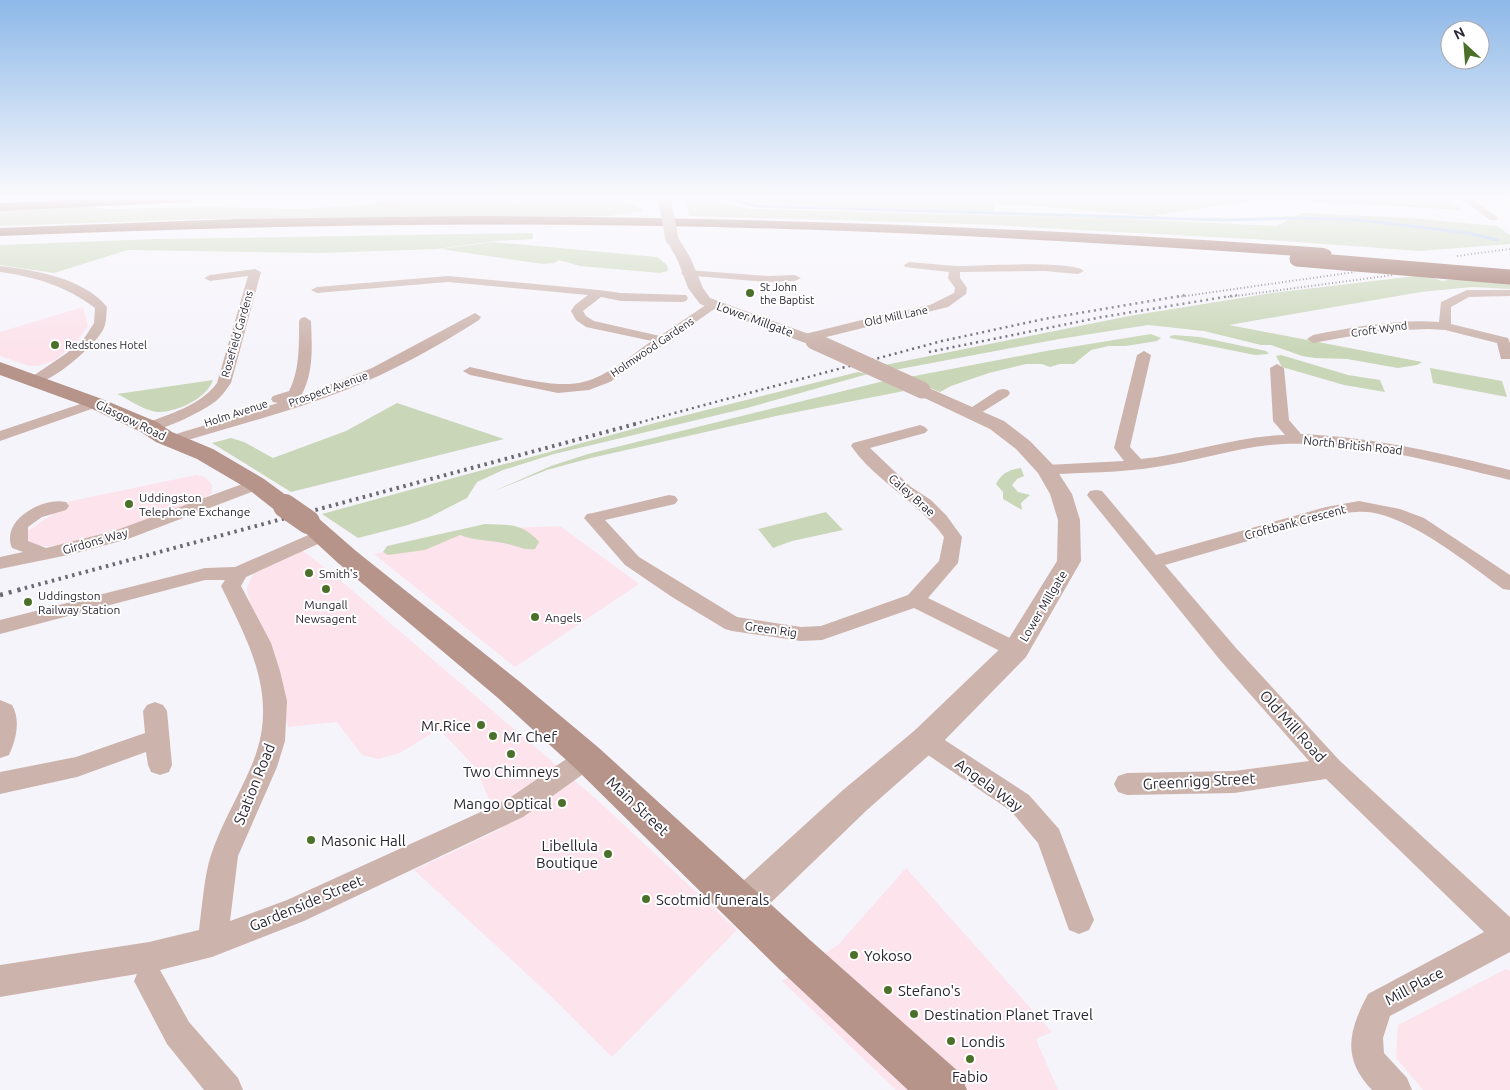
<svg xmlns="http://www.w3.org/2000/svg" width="1510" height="1090" viewBox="0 0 1510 1090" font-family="Ubuntu,sans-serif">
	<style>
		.commercial { fill: #fce3ec }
		.green { fill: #c9d6b7 }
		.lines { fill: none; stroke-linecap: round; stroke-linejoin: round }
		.stream { stroke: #a6bee8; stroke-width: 3 }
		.minor { fill: #ccb4ad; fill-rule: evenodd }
		.tertiary { fill: #ccb4ad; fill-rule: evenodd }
		.secondary { fill: #b6948a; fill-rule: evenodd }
		.primary { fill: #a67d71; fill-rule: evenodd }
		.motorway { fill: #98685b; fill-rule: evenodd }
		.rail-far3 { stroke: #6c6974; stroke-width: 2; stroke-dasharray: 1 2.5; stroke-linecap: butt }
		.rail-far2 { stroke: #6c6974; stroke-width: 2.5; stroke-dasharray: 2 4; stroke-linecap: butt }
		.rail-far1 { stroke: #6c6974; stroke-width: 4; stroke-dasharray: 2.5 4.5; stroke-linecap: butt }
		.rail { stroke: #6c6974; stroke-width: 4.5; stroke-dasharray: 3 6; stroke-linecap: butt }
		.tertiary-bridge-far1 { stroke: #ccb4ad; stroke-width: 13 }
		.tertiary-bridge { stroke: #ccb4ad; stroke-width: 17 }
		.secondary-bridge { stroke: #b6948a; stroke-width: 24 }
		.motorway-bridge { stroke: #98685b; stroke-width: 15 }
		.poi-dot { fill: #4b702a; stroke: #fff; stroke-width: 2 }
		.labels { text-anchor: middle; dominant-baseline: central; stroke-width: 4; stroke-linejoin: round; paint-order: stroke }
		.far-poi-label { font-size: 11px; fill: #2a2633; stroke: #fff; text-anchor: start }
		.far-street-label { font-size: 11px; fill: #2a2633; stroke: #fff }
		.street-label { font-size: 12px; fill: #2a2633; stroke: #fff }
		.poi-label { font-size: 12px; fill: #2a2633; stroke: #fff; text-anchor: start }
		.near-poi-label { font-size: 15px; fill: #2a2633; stroke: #fff; text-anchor: start }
		.near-street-label { font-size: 15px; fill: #2a2633; stroke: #fff }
	</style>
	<rect width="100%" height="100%" fill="#f6f4fb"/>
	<path class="commercial" d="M 83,307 L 88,326 L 78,340 L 54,361 L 37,366 L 29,366 L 0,356 L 0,332 Z
		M 196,475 L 205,477 L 212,485 L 212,493 L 199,502 L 134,526 L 55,546 L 36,546 L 20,536 L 59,510 L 62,503 Z
		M 560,526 L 639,584 L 515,667 L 374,554 L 488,529 Z
		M 302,550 L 334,575 L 595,798 L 737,930 L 612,1057 L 555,1000 L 414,870 L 501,829 L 476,768 L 439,729 L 400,753 L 378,759 L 362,755 L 337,722 L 288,727 L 248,596 L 247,588 L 252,576 L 258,569 Z
		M 906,868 L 1052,1032 L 1036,1039 L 1058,1090 L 896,1090 L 782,981 L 838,945 Z
		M 1506,969 L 1510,971 L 1510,1090 L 1423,1090 L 1396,1058 L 1398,1025 Z"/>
	<path class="green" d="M 685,198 L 708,198 L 707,199 L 750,209 L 1104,218 L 1277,226 L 1301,213 L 1411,218 L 1497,226 L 1510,235 L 1510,244 L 1419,251 L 1269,240 L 970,224 L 689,216 Z
		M 736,198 L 1446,198 L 1462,210 L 1265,199 L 1152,216 L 1036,206 L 995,205 L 993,212 L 764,204 Z
		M 559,199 L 567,201 L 628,202 L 644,211 L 609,216 L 203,219 L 0,226 L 0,210 L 86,206 L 106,209 L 210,207 L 303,209 L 406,202 L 477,201 L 478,203 L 511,203 Z
		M 533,233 L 533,239 L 496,241 L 437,249 L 320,253 L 128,250 L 54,273 L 0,265 L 0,245 L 155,239 Z
		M 493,242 L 657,257 L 667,265 L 668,271 L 660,273 L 580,266 L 559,260 L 554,263 L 543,264 L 440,249 Z
		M 1424,275 L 1442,281 L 1466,278 L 1510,283 L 1510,289 L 1472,287 L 1421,292 L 1229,325 L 1422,362 L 1417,365 L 1398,368 L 1347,359 L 1315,358 L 1302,356 L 1271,345 L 1261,345 L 1204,331 L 1148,325 L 1059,339 L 889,371 L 880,366 L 1129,316 L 1272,293 Z
		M 1151,334 L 1161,338 L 1157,341 L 1126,346 L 1109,346 L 1091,350 L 1074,364 L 1060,364 L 1050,367 L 1042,364 L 1026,364 L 989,373 L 951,386 L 940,392 L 904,378 L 1046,351 Z
		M 1174,335 L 1200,337 L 1266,351 L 1269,354 L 1255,355 L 1170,338 L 1170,336 Z
		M 1281,355 L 1348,375 L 1380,380 L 1385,392 L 1344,385 L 1282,367 L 1276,356 Z
		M 1430,368 L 1502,381 L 1507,397 L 1433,383 Z
		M 858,372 L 868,374 L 747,408 L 554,454 L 503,470 L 477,482 L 467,498 L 428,518 L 408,525 L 358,538 L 322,514 L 655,423 Z
		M 213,380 C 207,399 171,416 152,411 C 140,408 128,399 117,394 Z
		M 884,381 L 904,391 L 776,416 L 591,458 L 547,470 L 492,492 L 551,466 L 588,454 Z
		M 397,403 L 504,439 L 291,492 L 212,443 L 231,438 L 244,442 L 273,458 L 346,431 Z
		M 1021,468 L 1024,476 L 1017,479 L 1012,485 L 1018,492 L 1030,495 L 1021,503 L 1022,510 L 1003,499 L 1003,492 L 996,484 C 1002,473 1008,470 1021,468 Z
		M 826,512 L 843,530 L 792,541 L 773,548 L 758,529 Z
		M 485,524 C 509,525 523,523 539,542 L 535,549 C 523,550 520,547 508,544 C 492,540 476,541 460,535 L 425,550 L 388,555 L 383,552 L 387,546 Z"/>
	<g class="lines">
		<path class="stream" d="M 723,198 L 757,206 L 1224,220 L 1301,218 L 1361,220 L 1468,233 L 1497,240"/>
		<path class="minor" d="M 469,198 L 514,198 L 510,201 L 472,203 L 469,202 Z
			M 1460,198 L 1471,198 L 1498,218 L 1496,220 L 1490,220 Z
			M 397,199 L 400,200 L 400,204 L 380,206 L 375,203 L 380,200 Z
			M 909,262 C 925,263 940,265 956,266 C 977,266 1072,260 1084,271 L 1078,274 L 1045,271 L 960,272 L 960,278 L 967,288 L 966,294 L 948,307 L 806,342 L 801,341 L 800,338 L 801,335 L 878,316 L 930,305 L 954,293 L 955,288 L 948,278 L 949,272 L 905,267 L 904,265 Z
			M 0,266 C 34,270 84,278 107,307 C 106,315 107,322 103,330 C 94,346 48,388 29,383 L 27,380 L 67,353 L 85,337 L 94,323 L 95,308 C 66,286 36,277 0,272 Z
			M 255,269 L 261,272 L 231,383 C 226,390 222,396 216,401 C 203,411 159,434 144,430 L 141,427 L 144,424 C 169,414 200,406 217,383 L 248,276 L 210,281 L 204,278 L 210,275 Z
			M 687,270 L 768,276 L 795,275 L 801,278 L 795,281 L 768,282 L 683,275 L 681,273 Z
			M 448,276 L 599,290 L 621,293 L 686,295 L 688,298 L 686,301 L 682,302 L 621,301 L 601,297 L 583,311 L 586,316 L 594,321 L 660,336 L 710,302 L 718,302 L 720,305 L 610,382 L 589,390 L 558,393 L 470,375 L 463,371 L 470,367 C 500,373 554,390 583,382 C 608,376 630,356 652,341 L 586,327 L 576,320 L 571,311 L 575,305 L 588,295 L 448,282 L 317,293 L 311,290 L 317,287 Z
			M 1467,290 L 1510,290 L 1510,296 L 1469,297 L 1451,307 L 1451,324 L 1508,338 L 1510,343 L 1510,359 L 1501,359 L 1497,343 L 1445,330 L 1428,329 L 1379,331 L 1313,343 L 1307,339 L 1313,335 C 1355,327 1396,319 1439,322 L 1441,302 Z
			M 475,313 L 481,317 L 479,320 C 438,346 394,371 348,389 C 293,411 234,426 178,443 L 166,443 L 164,440 L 166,437 L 278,403 L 273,402 L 271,399 L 273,396 L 289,391 C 300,370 299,344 299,321 L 301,318 L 305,317 L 311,321 C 312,346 314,373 301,396 L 372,368 Z
			M 1144,351 L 1151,355 L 1130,447 L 1141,459 C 1189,454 1236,436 1285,435 L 1273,421 L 1270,368 L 1277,364 L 1284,368 L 1289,420 L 1301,434 C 1373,437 1441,453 1510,470 L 1510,480 C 1436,462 1359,441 1283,444 C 1240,446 1199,461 1156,467 C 1120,473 1083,472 1047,475 L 1041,474 L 1039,470 L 1041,466 L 1047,465 L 1124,461 L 1114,448 L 1137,355 Z
			M 1003,389 L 1008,390 L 1010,393 L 1008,396 L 976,416 L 966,416 L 963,413 L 998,390 Z
			M 95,399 L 100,400 L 102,403 L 100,406 L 0,441 L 0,431 Z
			M 920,425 L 925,427 L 928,430 L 925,433 L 870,448 L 911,487 L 931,500 L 946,515 L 962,537 L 958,563 L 928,598 L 1024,645 L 1027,650 L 1024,655 L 1016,658 L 1008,655 L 914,608 L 822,640 L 801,641 L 732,631 L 725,629 L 672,597 L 625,565 L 584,518 L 587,514 L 593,513 L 669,495 L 675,496 L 678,500 L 675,504 L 605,520 L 639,557 L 737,617 L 801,627 L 821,626 L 908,595 L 939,561 L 944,537 C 918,501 876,482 851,446 L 853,443 Z
			M 256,479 L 262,480 L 265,484 L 262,488 L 128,539 L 73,554 L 0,569 L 0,557 L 23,552 L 12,548 C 0,519 44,497 66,502 L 69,506 L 66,510 L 42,517 L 28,527 L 28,541 L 46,548 L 114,531 Z
			M 1096,490 L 1102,491 L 1156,555 L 1326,507 L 1359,501 L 1400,509 L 1424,518 L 1510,575 L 1510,590 L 1503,589 C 1468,564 1401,508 1357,512 C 1350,512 1342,514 1334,516 L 1165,565 L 1236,648 L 1340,761 L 1510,917 L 1510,952 L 1390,1016 L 1383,1038 L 1384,1053 L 1407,1078 L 1412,1090 L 1372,1090 C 1341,1058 1349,1030 1368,994 L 1484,932 L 1326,779 L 1234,793 L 1127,795 L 1118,792 L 1114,784 L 1118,776 L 1127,773 L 1234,771 L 1309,761 L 1220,660 L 1090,499 L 1087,495 L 1090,491 Z
			M 322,529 L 329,531 L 331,535 L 329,539 L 246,577 L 241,586 L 271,643 L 280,671 L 287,701 L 285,741 L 277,767 L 238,856 L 230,921 L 287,900 L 505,801 L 578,751 L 587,748 L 596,751 L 599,758 L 596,765 L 523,817 L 304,921 L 212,957 L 160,970 L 189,1022 L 238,1078 L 243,1090 L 204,1090 L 167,1044 L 134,981 L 137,974 L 0,997 L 0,965 L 149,942 L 199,930 C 202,908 204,876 211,855 C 220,827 238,797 250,769 C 281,701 251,647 221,586 L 225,580 L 205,580 L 0,634 L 0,620 L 205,568 L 235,567 Z
			M 0,700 L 12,705 C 21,720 16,740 9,755 L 0,758 Z
			M 155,702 L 163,705 L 167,711 L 172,765 L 169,772 L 160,775 L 151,772 L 148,765 L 146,752 L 77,777 L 0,794 L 0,772 L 76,757 L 145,733 L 143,711 L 147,705 Z
			M 925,730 L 934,733 L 1029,795 L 1059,829 L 1094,920 L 1089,930 L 1079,934 L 1069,930 L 1038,843 L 1011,811 L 916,747 L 913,740 L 916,733 Z"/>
		<path class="tertiary" d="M 672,235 L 677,236 L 690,257 L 703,288 L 710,298 L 820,338 L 822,341 L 820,344 L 808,344 L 700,304 L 688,288 L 678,261 L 666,239 Z
			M 922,385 L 1004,421 L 1030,441 L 1054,466 L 1072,494 L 1080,520 L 1081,561 L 1026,657 L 936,749 L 867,810 L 756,917 L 743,922 L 730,917 L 725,905 L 730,893 L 843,790 L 914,731 L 1006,643 L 1057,561 L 1058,520 L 1050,494 L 1038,473 L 1016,449 L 990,429 L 916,394 L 913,390 L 916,386 Z"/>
		<path class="secondary" d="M 0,362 L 102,399 L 157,422 L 172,432 L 213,449 L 264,479 L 294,501 L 297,506 L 294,511 L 285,513 L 276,511 L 248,489 L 197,459 L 156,442 L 141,432 L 88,407 L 0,375 Z
			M 308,514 L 317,517 L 356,551 L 520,682 L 599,748 L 810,940 L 960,1073 L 967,1090 L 908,1090 L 780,970 L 575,768 L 498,698 L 338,563 L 299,527 L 295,522 L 299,517 Z"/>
		<path class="primary" d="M 97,198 L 196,198 L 190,202 L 0,211 L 0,203 Z"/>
		<path class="motorway" d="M 473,216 C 757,217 1040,228 1324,248 L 1329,250 L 1332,253 L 1329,256 L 1324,258 C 1120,243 917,232 712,227 C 475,221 237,226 0,236 L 0,228 L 236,219 Z"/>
		<path class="rail-far3" d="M 1457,256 L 1510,249
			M 1178,297 L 1355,272
			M 1228,297 L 1393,275"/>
		<path class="rail-far2" d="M 929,352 L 1102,317 L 1237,295
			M 634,424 L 942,341 L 1044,319 L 1186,295"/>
		<path class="rail-far1" d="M 18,590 L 639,423"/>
		<path class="rail" d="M 0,595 L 22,589"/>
		<path class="tertiary-bridge-far1" d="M 665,202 L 672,239"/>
		<path class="tertiary-bridge" d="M 814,341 L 922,390"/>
		<path class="secondary-bridge" d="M 285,506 L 308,522"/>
		<path class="motorway-bridge" d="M 1297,259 L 1510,277"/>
	</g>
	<linearGradient id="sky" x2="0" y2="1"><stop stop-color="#8db8e8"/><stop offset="0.56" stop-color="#fbfafd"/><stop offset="1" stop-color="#fbfafd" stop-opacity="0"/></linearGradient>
	<rect width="1510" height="351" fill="url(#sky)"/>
	<g class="poi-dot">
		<circle cx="750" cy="293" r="5"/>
		<circle cx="55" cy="345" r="5"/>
		<circle cx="129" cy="504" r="5"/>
		<circle cx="309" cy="573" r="5"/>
		<circle cx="326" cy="589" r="5"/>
		<circle cx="28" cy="602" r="5"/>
		<circle cx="535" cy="617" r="5"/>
		<circle cx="481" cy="725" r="5"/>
		<circle cx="493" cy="736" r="5"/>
		<circle cx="511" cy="754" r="5"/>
		<circle cx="562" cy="803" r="5"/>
		<circle cx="311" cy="840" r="5"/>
		<circle cx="608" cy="854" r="5"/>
		<circle cx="646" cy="899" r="5"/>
		<circle cx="854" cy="955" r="5"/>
		<circle cx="888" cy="990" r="5"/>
		<circle cx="914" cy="1014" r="5"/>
		<circle cx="951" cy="1041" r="5"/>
		<circle cx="970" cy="1059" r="5"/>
	</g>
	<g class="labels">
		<g class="far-poi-label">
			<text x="760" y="287">St John<tspan x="760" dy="13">the Baptist</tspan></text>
			<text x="65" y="345">Redstones Hotel</text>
		</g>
		<g class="far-street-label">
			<text transform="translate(896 316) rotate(-12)">Old Mill Lane</text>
			<text transform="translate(1379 329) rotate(-8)">Croft Wynd</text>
			<text transform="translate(237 334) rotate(-74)">Rosefield Gardens</text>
			<text transform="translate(652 347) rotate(-34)">Holmwood Gardens</text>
			<text transform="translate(328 389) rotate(-20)">Prospect Avenue</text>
			<text transform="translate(236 413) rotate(-18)">Holm Avenue</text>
		</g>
		<g class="street-label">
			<text transform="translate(755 319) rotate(20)">Lower Millgate</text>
			<text transform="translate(131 420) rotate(26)">Glasgow Road</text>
			<text transform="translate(1353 445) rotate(6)">North British Road</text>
			<text transform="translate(912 495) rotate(41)">Caley Brae</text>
			<text transform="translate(1295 522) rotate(-15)">Croftbank Crescent</text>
			<text transform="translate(95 541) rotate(-16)">Girdons Way</text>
			<text transform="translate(1043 606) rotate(-59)">Lower Millgate</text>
			<text transform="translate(771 629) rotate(8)">Green Rig</text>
		</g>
		<g class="poi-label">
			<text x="139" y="497">Uddingston<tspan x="139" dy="14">Telephone Exchange</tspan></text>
			<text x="319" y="573">Smith's</text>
			<text x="38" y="595">Uddingston<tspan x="38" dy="14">Railway Station</tspan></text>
			<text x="326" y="604" text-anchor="middle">Mungall<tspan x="326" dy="14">Newsagent</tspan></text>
			<text x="545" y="617">Angels</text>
		</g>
		<g class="near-poi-label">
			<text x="471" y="725" text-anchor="end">Mr.Rice</text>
			<text x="503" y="736">Mr Chef</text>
			<text x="511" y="771" text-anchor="middle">Two Chimneys</text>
			<text x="552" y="803" text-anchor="end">Mango Optical</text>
			<text x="321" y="840">Masonic Hall</text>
			<text x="598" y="845" text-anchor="end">Libellula<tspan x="598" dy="17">Boutique</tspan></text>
			<text x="656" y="899">Scotmid funerals</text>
			<text x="864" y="955">Yokoso</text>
			<text x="898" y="990">Stefano's</text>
			<text x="924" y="1014">Destination Planet Travel</text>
			<text x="961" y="1041">Londis</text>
			<text x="970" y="1076" text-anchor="middle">Fabio</text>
		</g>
		<g class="near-street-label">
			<text transform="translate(1293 726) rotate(48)">Old Mill Road</text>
			<text transform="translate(1199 781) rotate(-3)">Greenrigg Street</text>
			<text transform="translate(254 784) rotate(-68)">Station Road</text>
			<text transform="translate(989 785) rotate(36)">Angela Way</text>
			<text transform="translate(638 806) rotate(43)">Main Street</text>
			<text transform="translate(306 903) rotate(-23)">Gardenside Street</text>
			<text transform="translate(1414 986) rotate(-28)">Mill Place</text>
		</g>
	</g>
	<g transform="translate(1465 45) rotate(334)"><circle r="24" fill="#ffffff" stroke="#aaa8ad"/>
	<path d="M0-4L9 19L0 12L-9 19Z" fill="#4b702a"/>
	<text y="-8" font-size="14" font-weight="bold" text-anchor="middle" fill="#2a2633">N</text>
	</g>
</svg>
